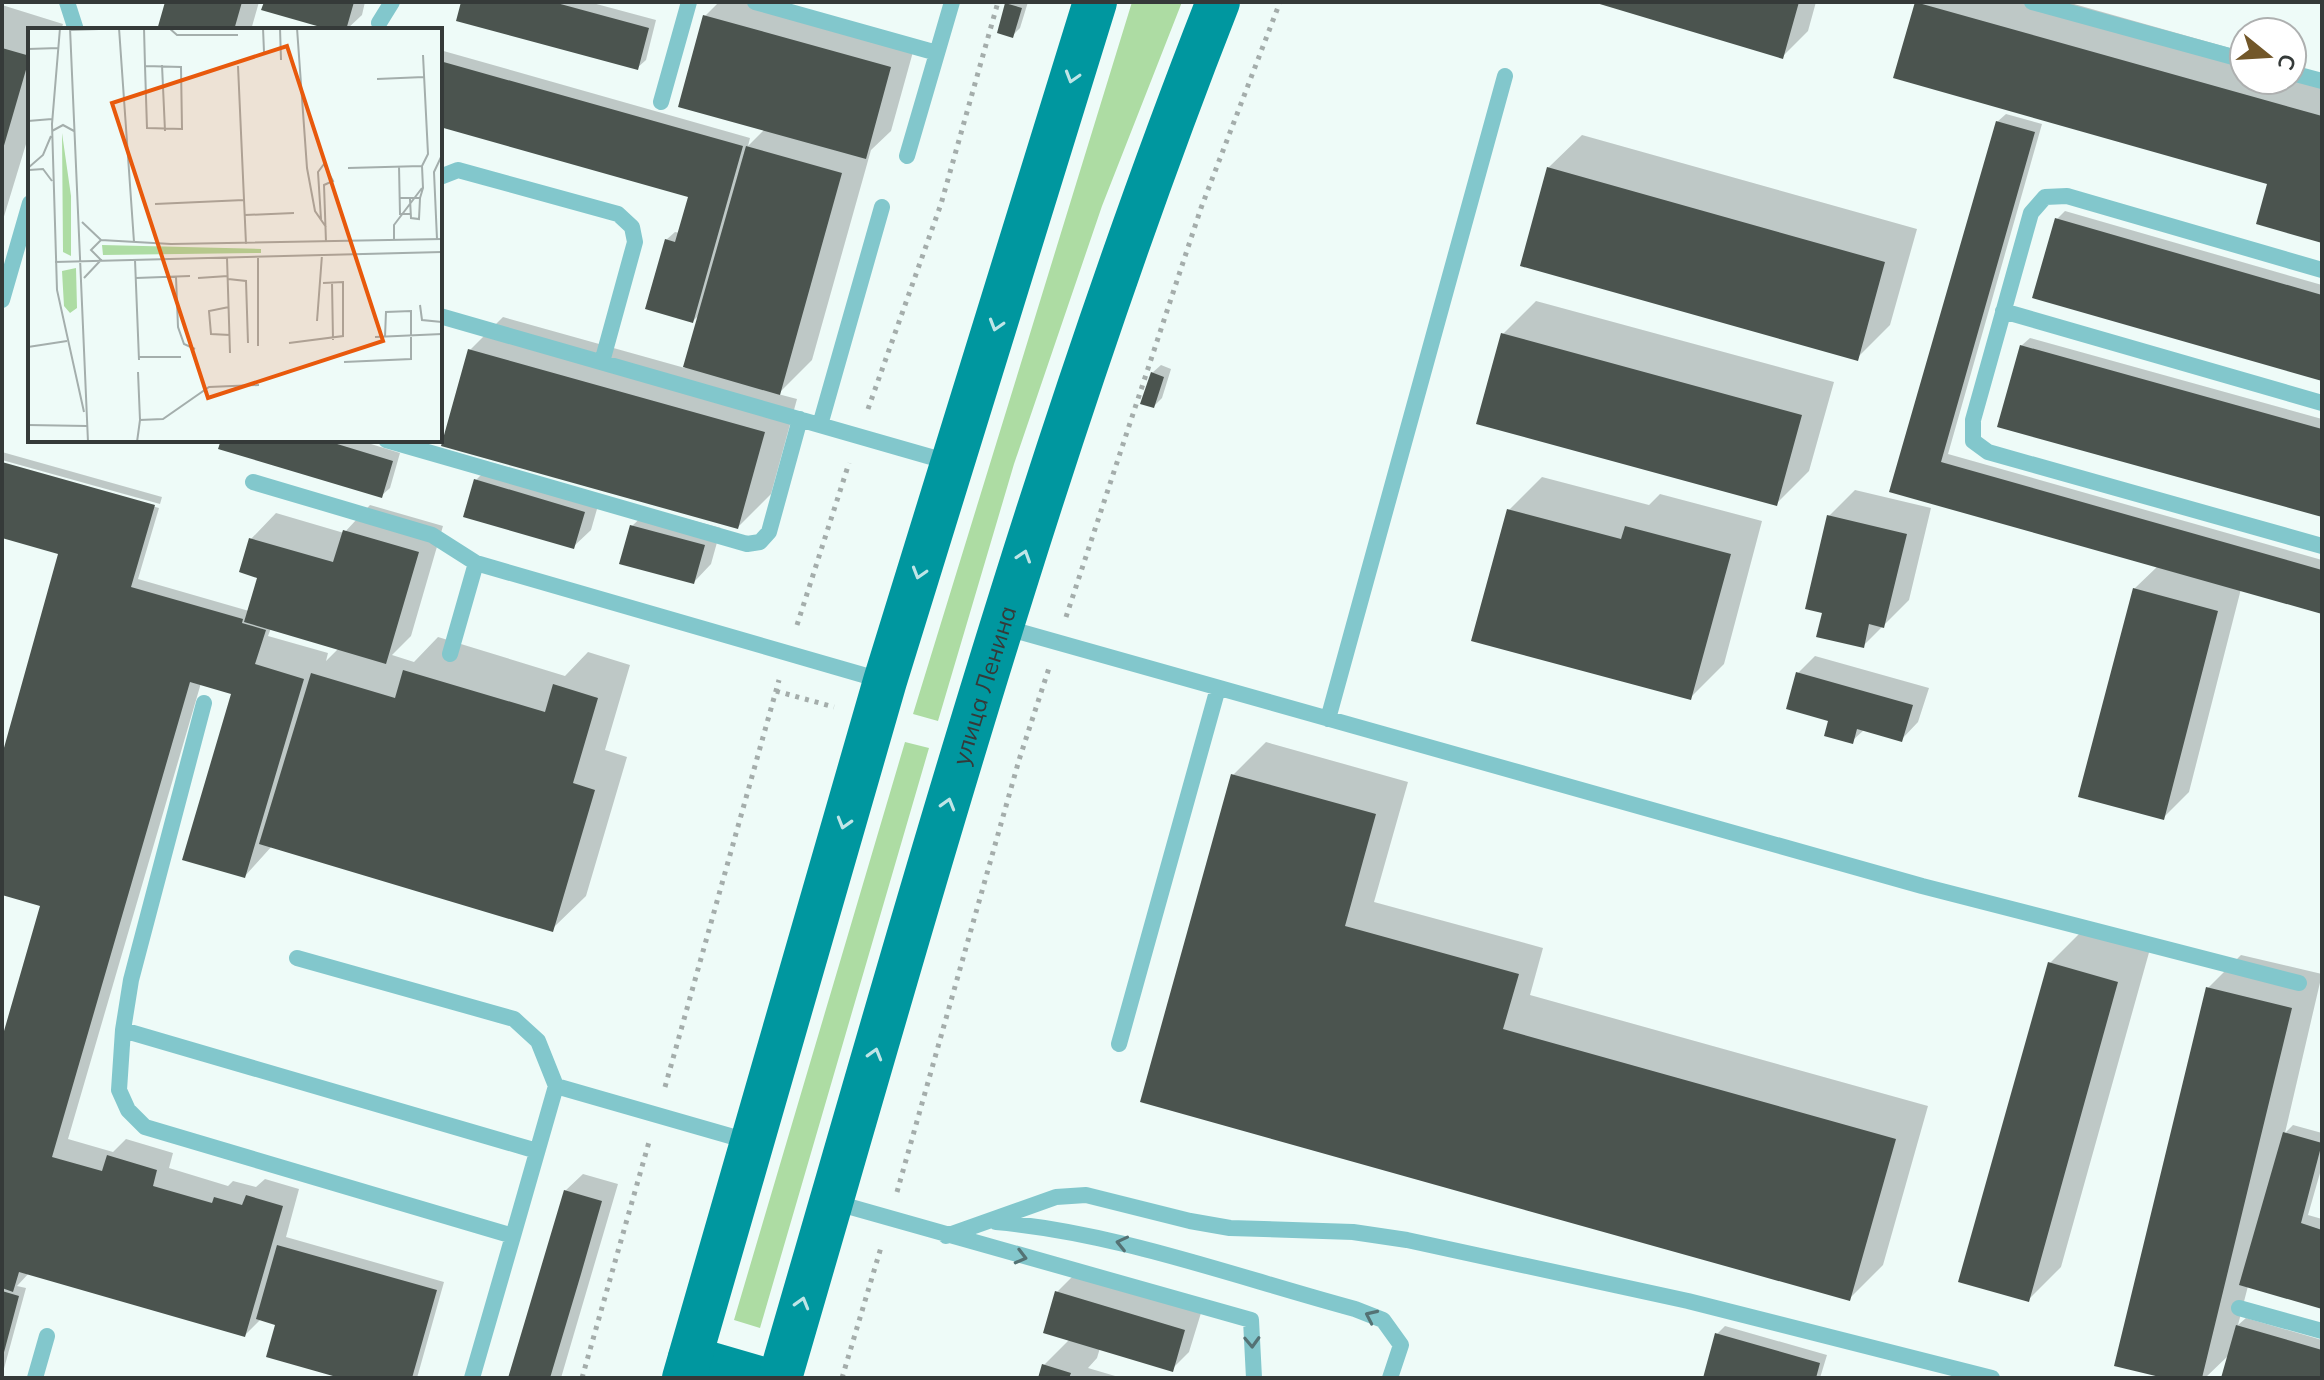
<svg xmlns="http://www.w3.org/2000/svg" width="2324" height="1380" viewBox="0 0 2324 1380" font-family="Mulish,sans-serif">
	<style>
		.green { fill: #addca3 }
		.shadow { fill: #0003; fill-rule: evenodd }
		.building { fill: #4b544f }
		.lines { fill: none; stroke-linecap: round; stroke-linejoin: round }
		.path { stroke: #a4adab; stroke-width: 5; stroke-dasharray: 4 6; stroke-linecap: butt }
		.lane { stroke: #82c7cc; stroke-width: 16 }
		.primary { stroke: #00979f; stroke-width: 44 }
		.oneway { stroke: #bfe5e7 }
		.oneway2 { stroke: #547274 }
		.labels { text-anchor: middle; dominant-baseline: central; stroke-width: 8; stroke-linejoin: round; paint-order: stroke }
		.street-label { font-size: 24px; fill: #353a39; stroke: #fff }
		.inset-road { fill: none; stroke: #a4aeac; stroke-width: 2 }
		.view { fill: #e8590c; fill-opacity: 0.15; stroke: #e8590c; stroke-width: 4 }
		.inset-edge { fill: none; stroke: #353a39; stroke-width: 4 }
	</style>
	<rect width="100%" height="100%" fill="#eefbf8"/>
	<path class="green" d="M 1132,2 L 1182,2 L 1102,206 L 1014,464 L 938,721 L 913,714 Z
		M 905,742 L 929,748 L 760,1328 L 734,1320 Z"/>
	<path class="shadow" d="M 168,2 L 259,2 L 251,30 L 159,30 Z
		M 266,2 L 365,2 L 362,15 L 346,30 Z
		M 463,2 L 589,2 L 656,20 L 646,60 L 637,68 Z
		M 719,2 L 773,2 L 916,41 L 891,131 L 871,150 L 812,360 L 778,394 L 797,399 L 771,494 L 738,527 L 470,350 L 503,317 L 685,368 L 701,313 L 693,321 L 666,240 L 675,232 L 680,233 L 690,196 L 440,125 L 440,50 L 750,138 L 748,146 L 765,129 L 705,16 Z
		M 1009,2 L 1028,2 L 1020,28 L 1012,36 Z
		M 1599,2 L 1816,2 L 1808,31 L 1782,57 Z
		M 1917,2 L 2067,2 L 2244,52 L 2244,80 L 2292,80 L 2322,74 L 2322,241 L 2269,183 L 1896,77 Z
		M 2,5 L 63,24 L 61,30 L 30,30 L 30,131 L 2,223 Z
		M 2006,114 L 2042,124 L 1948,454 L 2322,560 L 2322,612 L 2241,589 L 2189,792 L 2163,818 L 2134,589 L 2158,566 L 1892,490 L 1997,122 Z
		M 1582,135 L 1917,229 L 1890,325 L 1857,358 L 1548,168 Z
		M 2065,211 L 2322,285 L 2322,379 L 2057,219 Z
		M 1536,301 L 1834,382 L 1809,471 L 1776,504 L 1503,334 Z
		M 2030,338 L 2322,419 L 2322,515 L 2021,346 Z
		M 1161,365 L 1171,369 L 1162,398 L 1154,406 L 1152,373 Z
		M 223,440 L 358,440 L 400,453 L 390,488 L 381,496 Z
		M 2,452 L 162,497 L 160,504 L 2,460 Z
		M 493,463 L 601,495 L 591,530 L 573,547 L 475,481 Z
		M 2,464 L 159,508 L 138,579 L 249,611 L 260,576 L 251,539 L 276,513 L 344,533 L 370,505 L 443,526 L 411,636 L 392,655 L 414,662 L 438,637 L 565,676 L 588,652 L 630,665 L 605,750 L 627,757 L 586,896 L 552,929 L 272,846 L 245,876 L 235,685 L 201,683 L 68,1139 L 113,1152 L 126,1139 L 173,1153 L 169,1168 L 228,1186 L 233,1181 L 256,1187 L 265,1179 L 299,1189 L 286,1237 L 444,1282 L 417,1378 L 348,1378 L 277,1323 L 261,1319 L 245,1335 L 29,1273 L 17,1286 L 26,1288 L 2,1376 L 2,1045 L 45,897 L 2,893 L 2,762 L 61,553 L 2,536 ZM 271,628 L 339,648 L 326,661 L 328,653 L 268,636 Z
		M 1542,477 L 1649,505 L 1660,494 L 1762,521 L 1724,664 L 1691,697 L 1509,510 Z
		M 1855,490 L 1931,508 L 1909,600 L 1863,646 L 1824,612 L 1829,516 Z
		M 650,509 L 721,528 L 711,564 L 694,582 L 632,526 Z
		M 1815,656 L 1929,688 L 1918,722 L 1901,740 L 1865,729 L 1852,741 L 1831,719 L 1798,673 Z
		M 1266,742 L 1408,782 L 1374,902 L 1543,948 L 1530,995 L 1928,1106 L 1883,1265 L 1850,1298 L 1142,1101 L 1233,775 Z
		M 2083,930 L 2150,949 L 2061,1267 L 2028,1300 L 2050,963 Z
		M 2241,955 L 2322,974 L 2285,1133 L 2293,1125 L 2322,1133 L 2322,1166 L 2308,1215 L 2322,1219 L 2322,1307 L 2248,1286 L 2238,1325 L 2246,1318 L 2322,1340 L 2322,1378 L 2223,1378 L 2230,1354 L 2205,1378 L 2173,1378 L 2208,988 Z
		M 583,1174 L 618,1184 L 561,1378 L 510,1378 L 565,1191 Z
		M 1074,1275 L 1201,1313 L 1189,1352 L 1172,1369 L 1100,1348 L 1097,1358 L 1088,1368 L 1122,1378 L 1040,1378 L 1044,1365 L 1070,1339 L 1057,1292 Z
		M 1725,1326 L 1827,1355 L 1820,1378 L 1705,1378 L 1717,1334 Z"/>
	<path class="building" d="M 165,2 L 242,2 L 234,30 L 157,30 Z
		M 264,2 L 354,2 L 346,30 L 331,30 L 261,10 Z
		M 461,2 L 553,2 L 649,28 L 638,70 L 456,21 Z
		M 1593,2 L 1799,2 L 1783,59 Z
		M 1915,2 L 2322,116 L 2322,243 L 2256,224 L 2267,184 L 1893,78 Z
		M 1005,3 L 1022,8 L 1013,38 L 997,33 Z
		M 703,15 L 891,67 L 866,159 L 678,107 Z
		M 2,48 L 30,56 L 3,149 L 2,149 Z
		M 440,61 L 743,146 L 693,323 L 645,309 L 665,239 L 675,242 L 688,197 L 440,127 Z
		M 1996,121 L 2035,132 L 1941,462 L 2322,570 L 2322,614 L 1889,492 Z
		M 746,146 L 842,173 L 780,395 L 683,367 Z
		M 1547,167 L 1885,262 L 1858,361 L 1520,266 Z
		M 2055,218 L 2322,295 L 2322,381 L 2032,298 Z
		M 1501,333 L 1802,415 L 1777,506 L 1476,424 Z
		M 2020,345 L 2322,429 L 2322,517 L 1997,427 Z
		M 468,349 L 765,432 L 738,529 L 441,446 Z
		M 1151,372 L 1164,377 L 1154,408 L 1140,404 Z
		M 221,440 L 324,440 L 393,461 L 382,498 L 218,449 Z
		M 2,462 L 155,505 L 131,587 L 243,619 L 242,623 L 266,630 L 255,664 L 304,679 L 245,878 L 182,860 L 231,694 L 190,682 L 52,1157 L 102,1171 L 107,1155 L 157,1170 L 153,1186 L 212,1203 L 214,1197 L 242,1205 L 246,1195 L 283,1206 L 245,1337 L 19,1272 L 13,1292 L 2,1288 L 2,1038 L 40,906 L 2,895 L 2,755 L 58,554 L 2,538 Z
		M 474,479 L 585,512 L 574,549 L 463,517 Z
		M 1507,509 L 1621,539 L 1625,526 L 1731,554 L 1691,700 L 1471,641 Z
		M 1827,515 L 1907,534 L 1884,628 L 1869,624 L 1864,648 L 1816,637 L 1822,613 L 1805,609 Z
		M 630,525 L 705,545 L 694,584 L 619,564 Z
		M 343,530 L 419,552 L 386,664 L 244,622 L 257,578 L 239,572 L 249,538 L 333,562 Z
		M 2133,588 L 2218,611 L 2164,820 L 2078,797 Z
		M 403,670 L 545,712 L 553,684 L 598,698 L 573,783 L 595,790 L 553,932 L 259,844 L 311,673 L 395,698 Z
		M 1796,672 L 1913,705 L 1902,742 L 1857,729 L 1853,744 L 1824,736 L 1828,721 L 1786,709 Z
		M 1231,774 L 1376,814 L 1345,926 L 1519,974 L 1503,1029 L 1896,1139 L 1850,1301 L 1140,1102 Z
		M 2048,962 L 2118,982 L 2029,1302 L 1958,1282 Z
		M 2206,987 L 2292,1008 L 2202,1378 L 2164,1378 L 2114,1366 Z
		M 2283,1132 L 2322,1143 L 2301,1223 L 2322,1230 L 2322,1309 L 2239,1285 Z
		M 564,1190 L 602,1201 L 581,1274 L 550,1378 L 508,1378 Z
		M 277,1245 L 437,1290 L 412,1378 L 340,1378 L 266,1357 L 275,1325 L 256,1319 Z
		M 2,1291 L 19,1296 L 3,1356 L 2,1356 Z
		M 1055,1291 L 1185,1330 L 1173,1372 L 1043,1333 Z
		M 2236,1325 L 2322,1350 L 2322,1378 L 2221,1378 Z
		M 1715,1333 L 1820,1363 L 1816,1378 L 1703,1378 Z
		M 1042,1364 L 1071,1373 L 1069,1378 L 1038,1378 Z"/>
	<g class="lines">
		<path class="path" d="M 868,409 L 941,204 L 998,2
			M 1066,617 L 1201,208 L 1280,2
			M 797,625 L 849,463
			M 776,691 L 834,707
			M 665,1087 L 779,680
			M 897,1192 L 1019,760 L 1049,668
			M 582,1378 L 649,1142
			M 842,1378 L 882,1244"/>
		<path class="lane" d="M 67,2 L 76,30
			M 755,2 L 937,53
			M 2032,2 L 2244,60
			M 379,23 L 392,2
			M 2292,73 L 2322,81
			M 661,102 L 689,2
			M 907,156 L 952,2
			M 440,177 L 458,170 L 618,214 L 632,227 L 635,242 L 602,362
			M 2322,270 L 2067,196 L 2045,197 L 2031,213 L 1973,420 L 1973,441 L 1988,452 L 2322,546
			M 2,300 L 30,203
			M 2003,311 L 2322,403
			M 440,316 L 952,463
			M 820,425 L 882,207
			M 386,440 L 747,544 L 760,542 L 769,532 L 800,419
			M 253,482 L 432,535 L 476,563 L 884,681
			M 1003,627 L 1922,886 L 2299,983
			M 450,654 L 476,563
			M 204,703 L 131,980 L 123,1030 L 119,1090 L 128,1110 L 145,1127 L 513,1236 L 556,1086
			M 1328,719 L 1505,76
			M 297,958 L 514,1019 L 538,1041 L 556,1086 L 751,1142
			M 123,1030 L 537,1151
			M 1119,1044 L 1218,688
			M 833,1202 L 1251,1320 L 1254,1378
			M 996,1222 C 1119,1233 1236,1277 1355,1309 L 1383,1320 L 1401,1345 L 1390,1378
			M 946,1236 L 1056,1197 L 1086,1195 L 1190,1221 L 1230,1228 L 1353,1232 L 1407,1240 L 1688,1301 L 1992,1378
			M 2239,1308 L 2322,1331
			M 35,1378 L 47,1336
			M 472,1378 L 513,1236"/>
		<g class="primary">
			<path d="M 690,1358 L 759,1378"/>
			<path d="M 684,1378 L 885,681 L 1095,2"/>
			<path id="s1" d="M 780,1378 C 915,916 1042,450 1218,2"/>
		</g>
	</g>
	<defs><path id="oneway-chevron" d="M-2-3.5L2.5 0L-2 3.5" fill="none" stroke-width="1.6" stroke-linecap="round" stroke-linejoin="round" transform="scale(2)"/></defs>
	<g class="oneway">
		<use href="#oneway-chevron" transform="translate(1072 77) rotate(107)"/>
		<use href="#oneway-chevron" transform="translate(996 325) rotate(107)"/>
		<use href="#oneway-chevron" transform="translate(1024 556) rotate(-72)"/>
		<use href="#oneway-chevron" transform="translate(919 573) rotate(107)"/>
		<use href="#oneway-chevron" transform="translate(948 804) rotate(-74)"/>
		<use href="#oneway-chevron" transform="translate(844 823) rotate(106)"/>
		<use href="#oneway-chevron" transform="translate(875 1054) rotate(-74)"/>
		<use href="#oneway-chevron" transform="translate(802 1303) rotate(-74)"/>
	</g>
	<g class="oneway2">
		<use href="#oneway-chevron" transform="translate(1122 1243) rotate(-167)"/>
		<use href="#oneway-chevron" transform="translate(1021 1257) rotate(15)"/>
		<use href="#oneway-chevron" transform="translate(1371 1316) rotate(-155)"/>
		<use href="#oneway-chevron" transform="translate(1252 1342) rotate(88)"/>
	</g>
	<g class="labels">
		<g class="street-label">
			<text stroke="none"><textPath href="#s1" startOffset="722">улица Ленина</textPath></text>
		</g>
	</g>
	<g transform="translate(28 28)">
		<rect width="414" height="414" fill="#eefbf8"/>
		<path d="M 34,105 L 43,168 L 43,228 L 35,224 ZM 74,217 L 233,221 L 233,225 L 75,227 ZM 48,240 L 49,280 L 42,285 L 36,278 L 34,243 Z" fill="#addca3"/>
		<path class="inset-road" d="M 32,0 L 24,96 L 29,262 L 56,384M 42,0 L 60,414M 91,0 L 106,214M 116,0 L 117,38 L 119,100 L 154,101 L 153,39 L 117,38M 141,0 L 149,7 L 210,7M 235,0 L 236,24M 252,0 L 253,32M 269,0 L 279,140 L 287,183 L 298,199M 42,2 L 100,0M 0,21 L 31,20M 134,37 L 137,103M 210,38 L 218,216M 349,51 L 396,49M 0,93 L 24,91M 24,103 L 35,97 L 46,103M 371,138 L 372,186 L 382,186M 0,140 L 15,127 L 23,108M 320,140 L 394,138M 1,142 L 15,141 L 24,153M 372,170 L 392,170 L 395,160 L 394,138 L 400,126 L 395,27M 382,171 L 383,190 L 391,191 L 392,170M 127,176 L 216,172M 217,187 L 266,185M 293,191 L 290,144 L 296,136 L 305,153 L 296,157 L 298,214M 54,194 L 73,212 L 143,216 L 414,211M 409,211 L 406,144 L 414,127M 366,212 L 366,197 L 394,160M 199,230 L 202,325M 230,230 L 230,318M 107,232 L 111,332M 27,234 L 414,224M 148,249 L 150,299 L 156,316 L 167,321M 56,250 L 73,232 L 63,222 L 73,212M 108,250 L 162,248M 170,250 L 200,248M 200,251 L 218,253 L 220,315M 304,254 L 305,312M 392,277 L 394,292 L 414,294M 201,279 L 181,283 L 183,306 L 202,307M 289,293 L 294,227M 347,309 L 414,306M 261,315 L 315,308 L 315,254 L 295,255M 0,319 L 39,313M 111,329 L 153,329M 316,334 L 383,331 L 383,283 L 358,284 L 357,309M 110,344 L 112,392M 0,397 L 59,398M 99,414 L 136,414M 109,414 L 112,392 L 135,391 L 181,359 L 231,357"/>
		<path class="view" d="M 259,18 L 355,313 L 180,370 L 84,75 Z"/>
		<rect width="414" height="414" class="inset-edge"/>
	</g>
	<rect width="2324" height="1380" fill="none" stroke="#353a39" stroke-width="8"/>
	<g transform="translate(2268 56) rotate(108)"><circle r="38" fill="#ffffff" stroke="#aeb0b0" stroke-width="2"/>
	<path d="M0-6L14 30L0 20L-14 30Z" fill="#725729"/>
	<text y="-12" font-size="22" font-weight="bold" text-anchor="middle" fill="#353a39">С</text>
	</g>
</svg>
